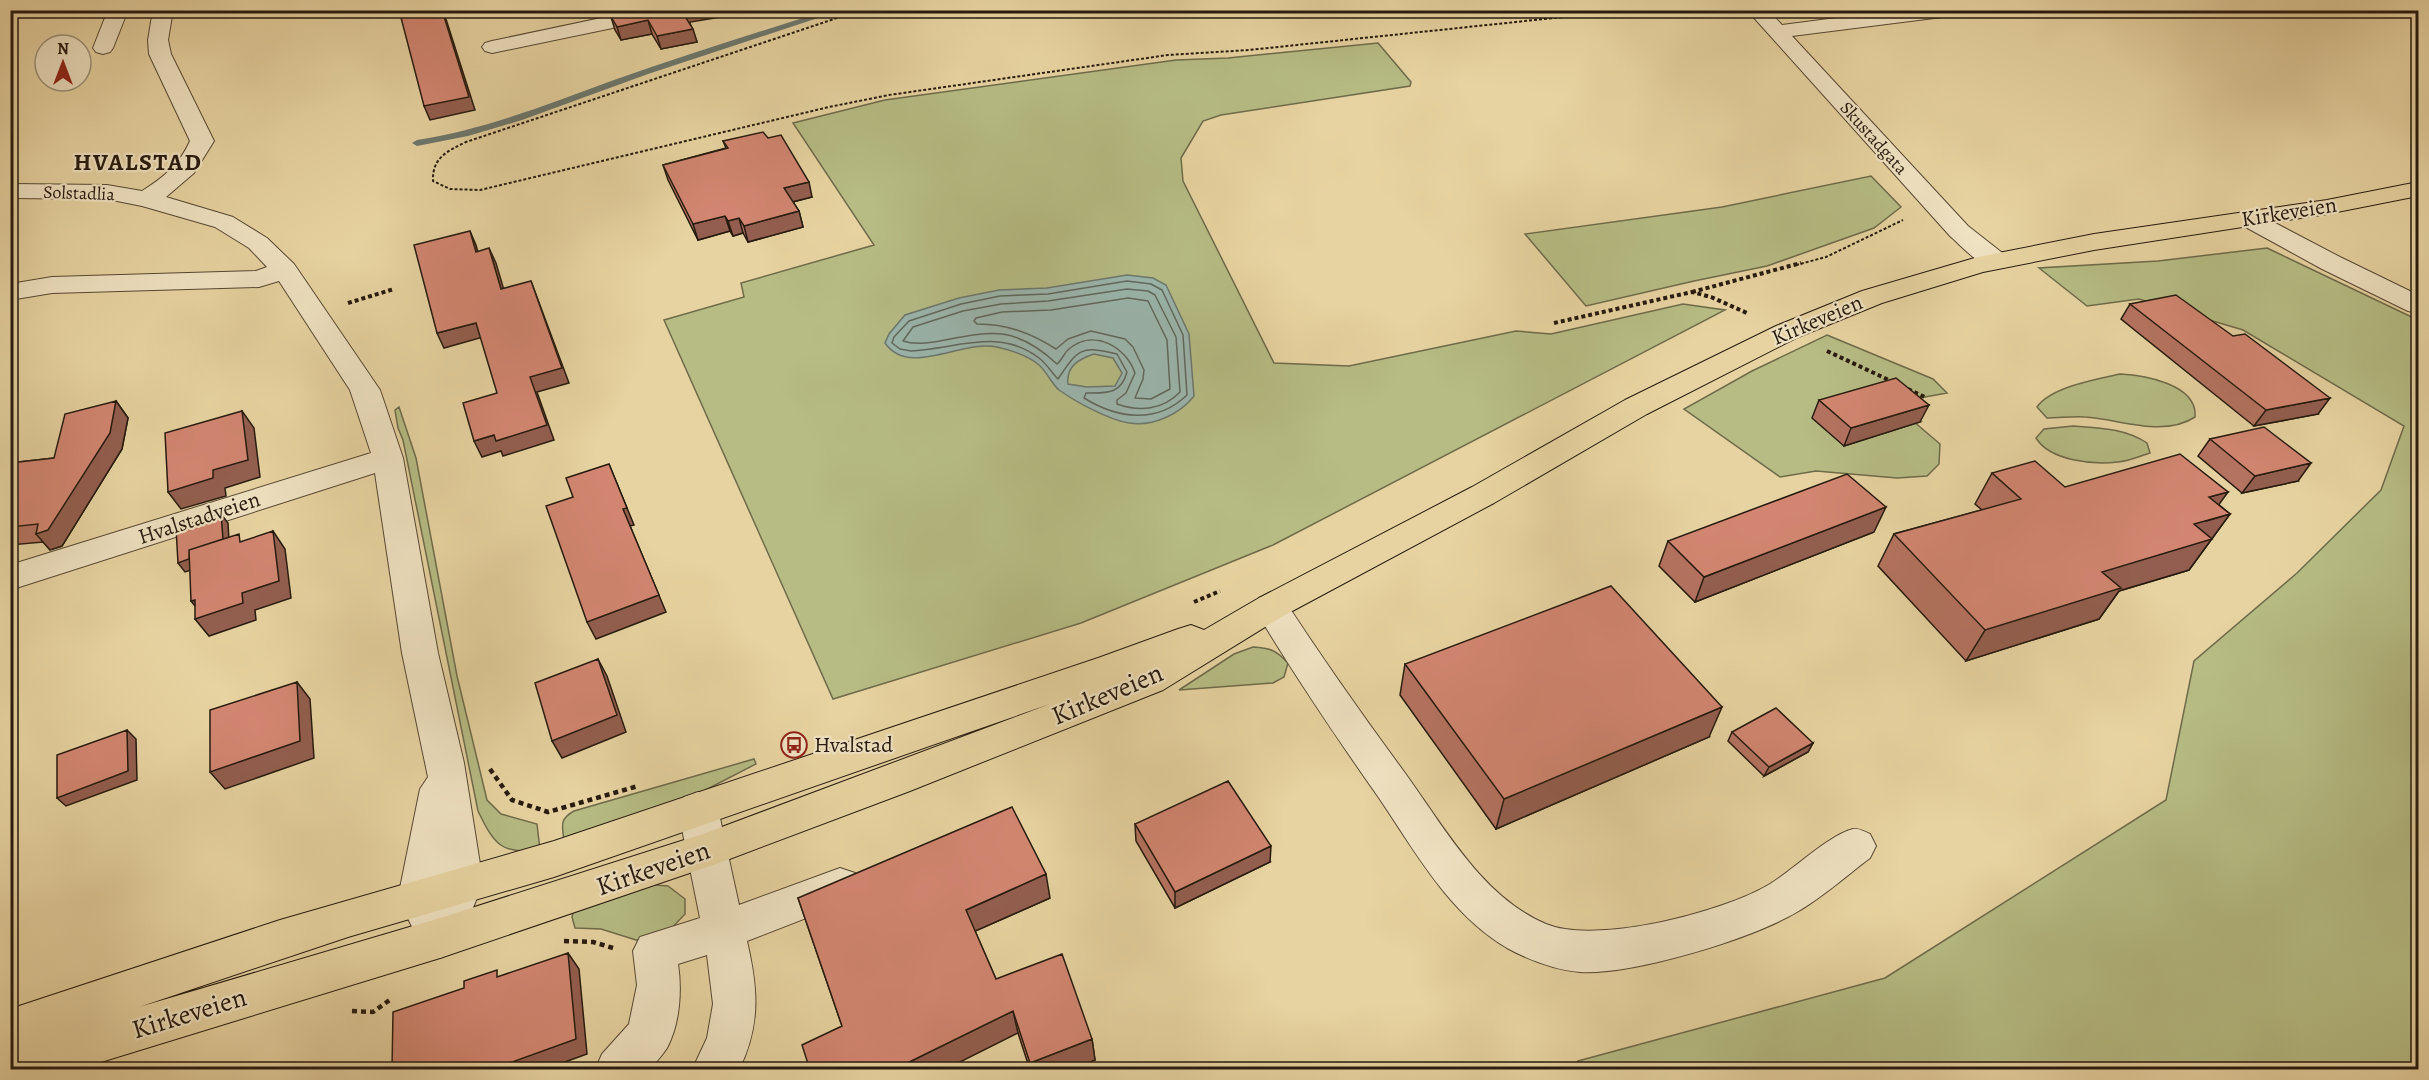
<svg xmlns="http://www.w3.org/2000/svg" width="2429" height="1080" viewBox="0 0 2429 1080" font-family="Alegreya,serif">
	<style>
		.green { fill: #b6bc84; stroke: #6e6b49; stroke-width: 1.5 }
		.water { fill: #9ab6ae; stroke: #6c786e; stroke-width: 1.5; fill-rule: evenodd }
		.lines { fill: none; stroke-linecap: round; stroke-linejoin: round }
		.shore { stroke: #60685e; stroke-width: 1.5 }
		.stream { fill: #6c786e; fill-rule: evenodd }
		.minor-casing { stroke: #564833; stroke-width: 2 }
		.major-casing { stroke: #261a0e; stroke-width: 2 }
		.path-far2 { stroke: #261a0e; stroke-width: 2; stroke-dasharray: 3 2; stroke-linecap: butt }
		.path-far1 { stroke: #261a0e; stroke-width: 4; stroke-dasharray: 4 3; stroke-linecap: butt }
		.path { stroke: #261a0e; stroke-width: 4.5; stroke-dasharray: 5 4; stroke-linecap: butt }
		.minor { fill: #efe2c2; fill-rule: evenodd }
		.major { fill: #e7d3a1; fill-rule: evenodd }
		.wall { fill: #b57361; stroke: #261a0e; stroke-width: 1.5 }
		.shaded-wall { fill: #935e4f; stroke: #261a0e; stroke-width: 1.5 }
		.building { fill: #d28671; stroke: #261a0e; stroke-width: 1.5 }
		.labels { text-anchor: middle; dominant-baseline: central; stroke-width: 4.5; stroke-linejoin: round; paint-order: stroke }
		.far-street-label { font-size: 18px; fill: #261a0e; stroke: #efe2c2 }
		.street-label { font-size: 22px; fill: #261a0e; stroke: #efe2c2 }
		.poi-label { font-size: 22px; fill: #261a0e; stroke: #efe2c2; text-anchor: start }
		.far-district-label { font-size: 24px; font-weight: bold; letter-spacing: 1.5px; fill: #261a0e; stroke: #efe2c2 }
		.near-street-label { font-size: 27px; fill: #261a0e; stroke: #efe2c2 }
	</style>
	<rect width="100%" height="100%" fill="#e7d3a1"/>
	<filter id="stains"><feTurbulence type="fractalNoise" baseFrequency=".00333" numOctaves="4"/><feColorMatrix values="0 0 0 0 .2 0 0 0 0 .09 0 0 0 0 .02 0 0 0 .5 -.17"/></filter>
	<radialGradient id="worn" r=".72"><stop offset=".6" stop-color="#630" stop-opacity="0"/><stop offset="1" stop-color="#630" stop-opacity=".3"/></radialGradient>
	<path class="green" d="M 1378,43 L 1411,82 L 1410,86 L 1221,115 L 1203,121 L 1181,158 L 1183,181 L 1274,363 L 1349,366 L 1516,331 L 1551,334 L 1683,304 L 1725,310 L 1273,545 L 1081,623 L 833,699 L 664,320 L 744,297 L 741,283 L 874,245 L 793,123 L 885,100 L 1176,60 L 1228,58 Z
		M 1871,176 L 1901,207 L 1874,228 L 1767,266 L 1694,281 L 1586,306 L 1525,234 L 1722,207 Z
		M 2267,248 L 2418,320 L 2418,1069 L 1569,1070 L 1578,1061 L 1885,978 L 2166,800 L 2194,661 L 2297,573 L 2381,490 L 2404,426 L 2243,330 L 2139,299 L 2087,306 L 2039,268 L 2158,261 Z
		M 1827,335 L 1933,379 L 1947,393 L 1892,403 L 1940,444 L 1939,464 L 1927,476 L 1897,478 L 1816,471 L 1780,477 L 1684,409 L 1752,371 Z
		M 2120,374 C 2143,375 2198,384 2195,417 C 2163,438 2120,419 2085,417 C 2073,416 2060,418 2047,418 L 2037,407 C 2051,387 2097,379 2120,374 Z
		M 399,407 L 416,458 L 457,676 L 487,800 L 501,814 L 537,824 L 540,850 C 501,855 494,844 478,811 L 403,440 L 398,428 L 395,410 Z
		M 2073,426 C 2099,428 2125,428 2147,443 L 2150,453 C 2140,456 2129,461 2118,462 C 2094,465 2050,461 2036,438 L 2044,429 Z
		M 1253,647 C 1270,648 1276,650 1288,663 L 1284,677 L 1273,683 L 1179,690 L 1234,654 Z
		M 754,759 L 756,764 L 690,798 L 564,843 C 563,826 558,820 574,811 Z
		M 643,884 L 668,886 L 685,899 L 685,914 L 668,932 L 650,940 L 636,940 L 601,929 L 575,928 L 572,917 L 574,908 Z"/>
	<path class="water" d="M 1127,275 L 1153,278 L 1166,285 L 1189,334 L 1194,396 C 1180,414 1153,427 1129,423 C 1109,420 1076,402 1059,390 C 1051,383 1047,372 1039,365 C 1029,356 1010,350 997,347 C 963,339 909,378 885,343 L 889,334 L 905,315 L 959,298 L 999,290 L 1047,288 ZM 1094,354 L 1113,358 L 1122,373 L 1115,386 L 1087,387 L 1068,384 C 1066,366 1079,359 1094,354 Z"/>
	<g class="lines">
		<path class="shore" d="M 1127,281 L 1151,284 L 1162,290 L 1183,335 L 1187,395 C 1157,424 1118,419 1084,398 L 1086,393 C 1106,393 1121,395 1127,372 L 1117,354 C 1081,345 1078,349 1058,379 C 1051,372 1047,364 1039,358 C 999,327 956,349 911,351 L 900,349 L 892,343 L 894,337 L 909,321 L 961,304 L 1000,296 L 1048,294 Z
			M 1127,289 L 1148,291 L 1155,295 L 1176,337 L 1180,392 C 1163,410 1139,412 1117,404 L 1117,400 L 1126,393 L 1135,373 C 1126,347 1094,328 1069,349 C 1064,353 1062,360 1057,364 C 1015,325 992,331 940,341 C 928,343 915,345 903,341 L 913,327 L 963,311 L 1001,304 L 1048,301 Z
			M 1128,298 L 1148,301 L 1167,340 L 1170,389 L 1151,399 L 1135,398 L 1143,379 L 1144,370 L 1133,347 L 1125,339 L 1091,331 L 1068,339 L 1056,349 C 1031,333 1007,324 977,324 L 974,321 L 976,318 L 1002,312 L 1051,310 Z"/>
		<path class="stream" d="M 828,10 L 842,10 L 648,74 L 522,120 L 468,136 L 417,146 L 412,143 L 417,140 C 486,129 549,104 614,80 C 685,55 756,33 828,10 Z"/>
		<g class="minor-casing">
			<path id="minor" d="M 108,10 L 128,10 L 113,48 L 110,52 L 103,54 L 96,52 L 93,48 Z
				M 153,10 L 173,10 L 168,40 L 171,54 L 214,141 L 194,173 L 166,197 L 233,217 L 267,238 L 294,264 L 380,390 L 403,458 L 438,653 L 464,763 L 483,883 L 455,952 L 440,958 L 425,952 L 420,936 L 416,935 L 398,898 L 420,789 L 428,777 L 402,653 L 375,473 L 10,590 L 10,565 L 371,453 L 350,390 L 279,281 L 259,287 L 52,293 L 10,300 L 10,284 L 52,277 L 256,271 L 267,267 L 249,248 L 215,227 L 142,206 L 107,199 L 10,198 L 10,184 L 107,185 L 142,191 C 163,178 180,164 190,141 L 149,54 L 148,40 Z
				M 639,10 L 670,10 L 667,14 L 651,20 L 492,53 L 485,51 L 482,47 L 485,43 L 492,41 Z
				M 1747,10 L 1768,10 L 1782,25 L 1898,10 L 1960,10 L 1957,14 L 1950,16 L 1792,36 L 1968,226 L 2005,255 L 2009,261 L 2005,267 C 1983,272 1966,250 1950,236 Z
				M 2249,211 L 2258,214 L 2340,257 L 2418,295 L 2418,313 L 2408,311 L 2322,269 L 2240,224 L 2236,219 L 2240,214 Z
				M 1271,594 L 1283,598 C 1322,658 1363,716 1405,773 C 1444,827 1483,898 1546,924 C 1596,945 1724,912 1770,884 C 1793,870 1829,835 1853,829 C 1859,828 1865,832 1870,834 L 1876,846 L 1870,858 C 1846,876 1823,897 1797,912 C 1751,939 1633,975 1580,972 C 1556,970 1529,960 1507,948 C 1449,914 1415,851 1379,798 C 1337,738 1296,678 1259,616 L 1254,607 L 1259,598 Z
				M 698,792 L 712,797 L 718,809 L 739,905 L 840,868 L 855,873 L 861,886 L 855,899 L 747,941 C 758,989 761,1024 739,1070 L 692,1070 L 707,1038 L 713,1004 L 707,955 L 678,964 C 682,990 680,1024 667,1048 C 662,1056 655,1063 649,1070 L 595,1070 L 602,1054 L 629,1024 L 637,985 L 633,951 L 640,937 L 700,918 L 678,809 L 684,797 Z"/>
		</g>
		<g class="major-casing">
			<path id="major" d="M 2418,182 L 2418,196 L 2327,214 L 2094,250 L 1983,272 L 1882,303 L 1796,338 L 1647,414 L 1494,503 L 1283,616 L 1163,690 L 910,791 L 719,863 L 440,958 L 75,1070 L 10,1070 L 10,1009 L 280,920 L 554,841 L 1098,658 L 1178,629 L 1191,625 L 1204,630 L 1259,598 L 1472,487 L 1625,400 L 1776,326 L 1862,291 L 1978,257 L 2094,234 L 2327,200 ZM 1050,704 L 703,834 L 440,918 L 139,1007 L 348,937 L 554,877 Z"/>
		</g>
		<path class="path-far2" d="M 861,10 L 466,142 C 447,151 432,158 433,181 L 450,189 L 480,190 L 829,107 L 889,95 L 1168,55 L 1249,50 L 1630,10
			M 1796,265 L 1826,257 L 1903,220"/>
		<path class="path-far1" d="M 1692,292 L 1801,263
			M 348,303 L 394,289
			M 1554,323 L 1692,292 L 1711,297 L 1747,313
			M 1827,351 L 1891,381
			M 1908,389 L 1927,398
			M 1194,602 L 1220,591"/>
		<path class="path" d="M 490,769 L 512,800 L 548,812 L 638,786
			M 564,941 L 593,942 L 613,948
			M 352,1011 L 373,1012 L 391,999"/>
		<use href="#minor" class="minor"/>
		<use href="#major" class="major"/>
	</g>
	<path class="wall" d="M 611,17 L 690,23 L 697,42 L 661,49 L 652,34 L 621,40 L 615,30 Z
		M 768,138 L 812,197 L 793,202 L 799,211 L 803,227 L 748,242 L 743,233 L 733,236 L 730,231 L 698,240 L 668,180 L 663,165 L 726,148 L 723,141 Z
		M 2130,304 L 2318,414 L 2254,426 L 2121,319 Z
		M 1819,400 L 1920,422 L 1844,446 L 1812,418 Z
		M 116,401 L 128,418 L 122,449 L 62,546 L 50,550 L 43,542 L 10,545 L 10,463 L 54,458 Z
		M 2210,439 L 2298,481 L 2242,493 L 2198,456 Z
		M 1992,473 L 2065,487 L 2218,504 L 2230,514 L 2189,570 L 2119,591 L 2099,619 L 1966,661 L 1878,566 L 1894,534 L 1982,510 L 1975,504 Z
		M 1874,532 L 1695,602 L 1659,566 L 1668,541 Z
		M 1405,664 L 1709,737 L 1496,829 L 1400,695 Z
		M 1732,732 L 1813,743 L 1808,752 L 1764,776 L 1728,741 Z
		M 1135,824 L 1270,862 L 1175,908 L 1136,841 Z
		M 798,898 L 1050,898 L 975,931 L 996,979 L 1092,1039 L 1095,1060 L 1072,1070 L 1030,1070 L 1018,1033 L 842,1026 Z"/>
	<path class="shaded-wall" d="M 442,10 L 475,10 L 445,16 L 475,110 L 430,120 L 424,106 Z
		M 573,10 L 605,10 L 605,11 L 576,17 Z
		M 606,10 L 626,10 L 607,14 Z
		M 681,10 L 763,10 L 685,23 Z
		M 648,20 L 652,34 L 621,40 L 617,27 Z
		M 693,29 L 697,42 L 661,49 L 657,36 Z
		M 809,182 L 812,197 L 788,203 L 784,188 Z
		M 799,211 L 803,227 L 748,242 L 744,226 Z
		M 725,216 L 730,231 L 698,240 L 693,224 Z
		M 739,218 L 743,233 L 733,236 L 728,221 Z
		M 470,231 L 476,245 L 482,266 L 476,252 Z
		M 489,248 L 496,263 L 508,304 L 501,289 Z
		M 531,281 L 569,383 L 537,392 L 554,440 L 503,456 L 501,451 L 482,457 L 474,441 L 494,435 L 530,377 Z
		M 476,323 L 483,337 L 444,348 L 437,333 Z
		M 2330,398 L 2318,414 L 2254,426 L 2266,410 Z
		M 116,401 L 128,418 L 122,449 L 62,546 L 50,550 L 36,534 Z
		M 1929,405 L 1920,422 L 1844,446 L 1851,428 Z
		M 242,411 L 254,428 L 260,477 L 225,488 L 226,496 L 181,509 L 168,492 L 213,470 Z
		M 2311,463 L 2298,481 L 2242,493 L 2255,476 Z
		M 609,464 L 634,525 L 630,526 L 666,612 L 596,639 L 587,622 L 623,509 Z
		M 2228,492 L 2207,521 L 2230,514 L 2189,570 L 2119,591 L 2099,619 L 1966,661 L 1985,630 L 2102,572 L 2209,497 Z
		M 1886,507 L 1874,532 L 1695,602 L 1704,577 Z
		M 221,514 L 228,523 L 230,558 L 185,572 L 178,563 Z
		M 273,531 L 285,549 L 291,598 L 255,610 L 256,620 L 209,636 L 195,619 L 203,616 L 191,601 L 242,593 Z
		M 598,659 L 607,676 L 626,732 L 562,758 L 552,741 Z
		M 297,682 L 310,699 L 314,758 L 225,789 L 210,772 Z
		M 1722,707 L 1709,737 L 1496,829 L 1504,799 Z
		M 127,730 L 136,739 L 137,780 L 66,806 L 57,798 Z
		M 1813,743 L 1808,752 L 1764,776 L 1769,767 Z
		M 1271,846 L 1270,862 L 1175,908 L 1175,892 Z
		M 1046,874 L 1050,898 L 971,933 L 966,910 Z
		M 568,953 L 579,969 L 587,1054 L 543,1070 L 490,1070 Z
		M 1013,1011 L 1018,1033 L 944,1070 L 893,1070 Z
		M 1092,1039 L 1095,1060 L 1072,1070 L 1031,1070 L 1030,1063 Z"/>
	<path class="building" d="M 399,10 L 442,10 L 469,97 L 424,106 Z
		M 641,10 L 681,10 L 693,29 L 657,36 L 648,20 L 617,27 L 611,17 Z
		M 763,132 L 768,138 L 781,135 L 809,182 L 784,188 L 799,211 L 744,226 L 739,218 L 728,221 L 725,216 L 693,224 L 663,165 L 728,148 L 723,141 Z
		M 470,231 L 476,252 L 489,248 L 501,289 L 531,281 L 562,368 L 530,377 L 547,425 L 496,441 L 494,435 L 474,441 L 463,403 L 497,393 L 476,323 L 437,333 L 414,245 Z
		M 2176,295 L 2233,336 L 2245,334 L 2330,398 L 2266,410 L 2130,304 Z
		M 1896,378 L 1929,405 L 1851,428 L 1819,400 Z
		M 116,401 L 110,433 L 48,530 L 36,534 L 38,524 L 10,527 L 10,463 L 54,458 L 65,414 Z
		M 242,411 L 248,460 L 213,470 L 213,478 L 168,492 L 165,433 Z
		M 2264,427 L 2311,463 L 2255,476 L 2210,439 Z
		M 2180,454 L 2228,492 L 2209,497 L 2230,514 L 2194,524 L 2212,539 L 2102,572 L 2121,588 L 1985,630 L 1894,534 L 2021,499 L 1992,473 L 2035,461 L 2065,487 Z
		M 609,464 L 627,508 L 623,509 L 659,595 L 587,622 L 546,506 L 573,497 L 566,478 Z
		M 1847,474 L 1886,507 L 1704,577 L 1668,541 Z
		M 221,514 L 223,539 L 189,550 L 189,559 L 178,563 L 176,528 Z
		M 273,531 L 279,581 L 242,593 L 243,603 L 195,619 L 195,600 L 191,601 L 189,550 L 239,534 L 240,542 Z
		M 1611,586 L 1722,707 L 1504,799 L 1405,664 Z
		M 598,659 L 617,715 L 552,741 L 535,683 Z
		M 297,682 L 300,741 L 210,772 L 210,710 Z
		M 1776,708 L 1813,743 L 1769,767 L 1732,732 Z
		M 127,730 L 128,771 L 57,798 L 57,755 Z
		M 1228,781 L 1271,846 L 1175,892 L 1135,824 Z
		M 1012,807 L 1046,874 L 966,910 L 996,979 L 1062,954 L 1092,1039 L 1030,1063 L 1013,1011 L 893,1070 L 810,1070 L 802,1045 L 842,1026 L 798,898 Z
		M 568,953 L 576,1039 L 490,1070 L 392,1070 L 393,1012 L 464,988 L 464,981 L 497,970 L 497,977 Z"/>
	<defs>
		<g id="bus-ring" transform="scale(1.35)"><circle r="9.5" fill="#efe2c2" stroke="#8f2418" stroke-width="1.5"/><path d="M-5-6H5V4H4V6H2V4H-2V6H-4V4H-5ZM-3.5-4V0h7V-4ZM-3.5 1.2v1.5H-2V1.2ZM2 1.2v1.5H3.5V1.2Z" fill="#8f2418"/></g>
	</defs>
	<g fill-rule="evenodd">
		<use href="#bus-ring" x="794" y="745"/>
	</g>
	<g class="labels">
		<g class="far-street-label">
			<text transform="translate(1874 138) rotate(48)">Skustadgata</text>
			<text transform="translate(79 193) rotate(2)">Solstadlia</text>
		</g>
		<g class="street-label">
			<text transform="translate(2289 212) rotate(-9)">Kirkeveien</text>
			<text transform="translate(1817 320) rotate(-23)">Kirkeveien</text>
			<text transform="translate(199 518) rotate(-18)">Hvalstadveien</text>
		</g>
		<g class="poi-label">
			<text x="814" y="745">Hvalstad</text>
		</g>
		<g class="far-district-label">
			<text x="138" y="162">HVALSTAD</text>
		</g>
		<g class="near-street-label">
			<text transform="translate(1107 694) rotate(-23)">Kirkeveien</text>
			<text transform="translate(653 868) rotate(-19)">Kirkeveien</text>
			<text transform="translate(189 1013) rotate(-17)">Kirkeveien</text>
		</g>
	</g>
	<rect width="2429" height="1080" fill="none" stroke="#e7d3a1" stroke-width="36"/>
	<rect x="12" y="12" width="2405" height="1056" fill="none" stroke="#261a0e" stroke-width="3"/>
	<rect x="18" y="18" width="2393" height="1044" fill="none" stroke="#261a0e" stroke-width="1.5"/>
	<g transform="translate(63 63)"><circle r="28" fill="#efe2c2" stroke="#9f927a" stroke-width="1.5"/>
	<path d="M0-4.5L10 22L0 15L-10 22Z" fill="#8f2418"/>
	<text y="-9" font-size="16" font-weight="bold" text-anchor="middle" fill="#261a0e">N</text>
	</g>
	<rect width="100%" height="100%" filter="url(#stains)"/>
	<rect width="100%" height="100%" fill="url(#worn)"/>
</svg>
